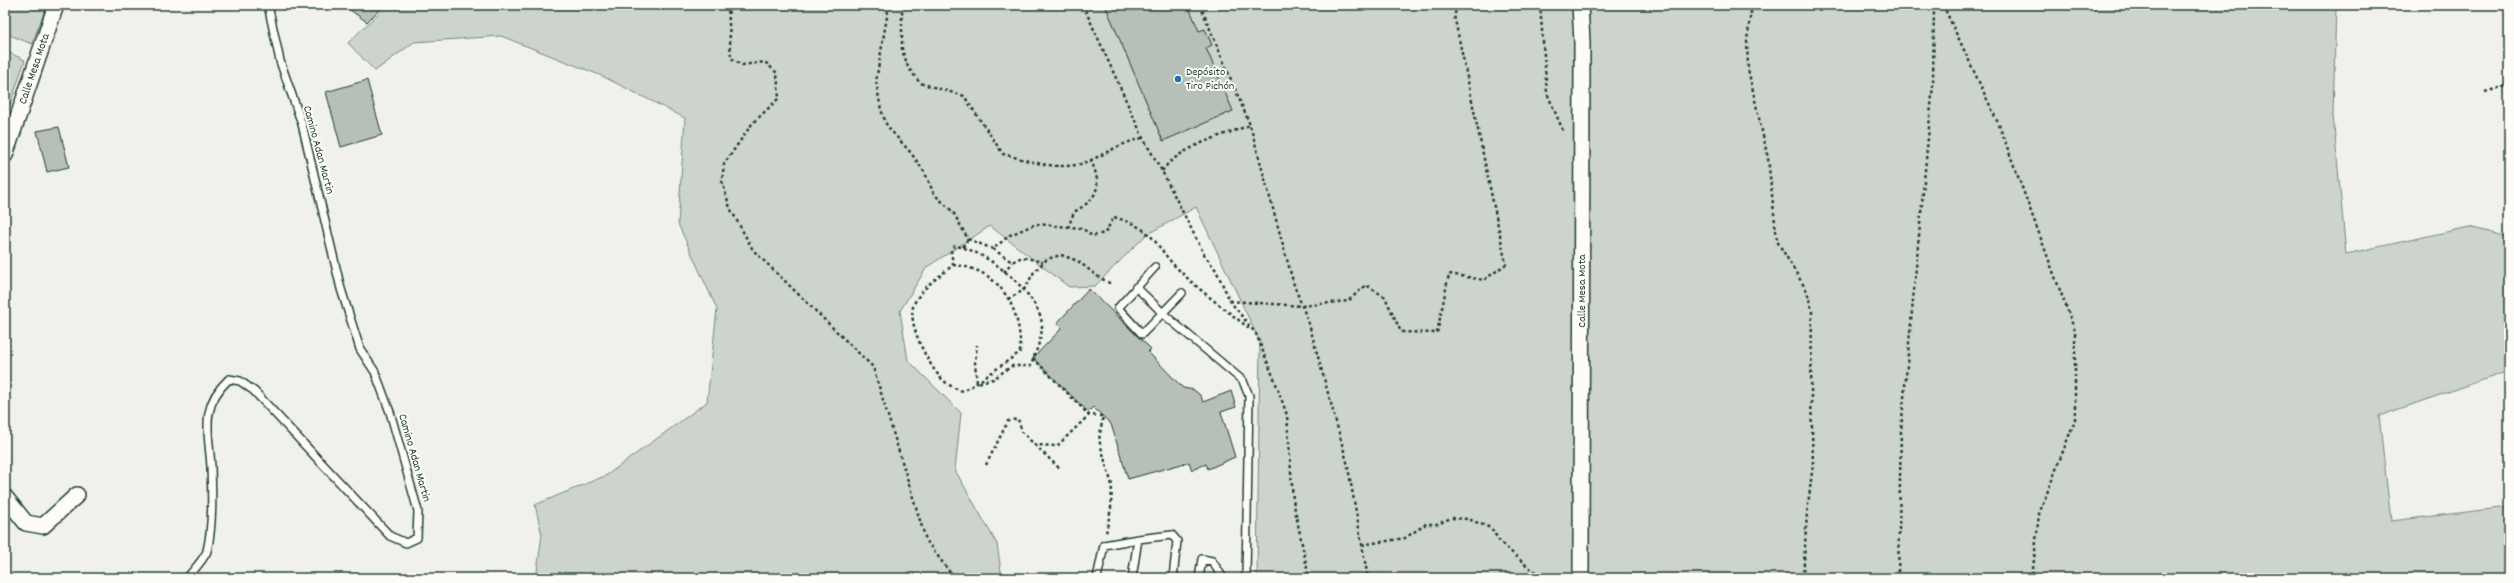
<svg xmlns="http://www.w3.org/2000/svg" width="2514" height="583" viewBox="0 0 2514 583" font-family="Dekko,sans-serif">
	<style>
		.green { fill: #cdd3cd; stroke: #768880 }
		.building { fill: #b6bfb8; stroke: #1f3d34 }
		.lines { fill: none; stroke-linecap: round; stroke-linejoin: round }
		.service-casing { stroke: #1f3d34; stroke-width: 10 }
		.minor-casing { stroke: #1f3d34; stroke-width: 18 }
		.path { stroke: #1f3d34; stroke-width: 2.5; stroke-dasharray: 3 3; stroke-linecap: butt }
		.service { stroke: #fdfcf7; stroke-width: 7 }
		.minor { stroke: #fdfcf7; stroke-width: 15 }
		.poi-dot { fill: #1f6fb2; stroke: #fdfcf7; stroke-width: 1.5 }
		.labels { text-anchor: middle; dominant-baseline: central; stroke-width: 4; stroke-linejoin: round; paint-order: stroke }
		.street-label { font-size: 12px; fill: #1f3d34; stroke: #fdfcf7 }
		.poi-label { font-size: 12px; fill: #1f3d34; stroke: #fdfcf7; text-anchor: start }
	</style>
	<rect width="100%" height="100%" fill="#f0f1eb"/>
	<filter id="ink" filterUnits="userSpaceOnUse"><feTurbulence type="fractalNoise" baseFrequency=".025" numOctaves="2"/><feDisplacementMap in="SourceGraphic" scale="8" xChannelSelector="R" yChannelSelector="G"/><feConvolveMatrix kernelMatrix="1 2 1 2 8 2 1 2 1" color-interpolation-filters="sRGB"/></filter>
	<g filter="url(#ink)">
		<path class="green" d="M 5,5 L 47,5 L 32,44 L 5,33 Z
			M 387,5 L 2336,5 L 2333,115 L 2346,254 L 2469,227 L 2509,237 L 2509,371 L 2379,416 L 2391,521 L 2509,507 L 2509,578 L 1257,578 L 1260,342 L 1196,207 L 1146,235 L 1095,286 L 1069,287 L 990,226 L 927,267 L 900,311 L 908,360 L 961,413 L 955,470 L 997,544 L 1002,578 L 536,578 L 542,535 L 535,505 L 607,475 L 707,402 L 717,309 L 678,224 L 685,118 L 602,76 L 501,36 L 414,42 L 375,71 L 348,43 Z
			M 5,51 L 25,60 L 5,120 Z"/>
		<path class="building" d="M 343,5 L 384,5 L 367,22 Z
			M 1105,5 L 1188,5 L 1199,31 L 1205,29 L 1212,45 L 1206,48 L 1233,111 L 1163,141 Z
			M 367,80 L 382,135 L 341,147 L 326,92 Z
			M 59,127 L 69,167 L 47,172 L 37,131 Z
			M 1089,289 L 1151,349 L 1148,352 L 1183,388 L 1194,390 L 1201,396 L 1203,402 L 1231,391 L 1236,407 L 1221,412 L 1235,457 L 1208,469 L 1206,464 L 1192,470 L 1189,462 L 1128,479 L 1111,424 L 1093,407 L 1088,412 L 1033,358 L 1062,328 L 1057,323 Z"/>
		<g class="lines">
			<g class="service-casing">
				<path id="service" d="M 1155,267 L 1118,308 L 1142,334 L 1182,293
					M 1136,287 L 1167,317 L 1243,381 L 1249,396 L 1246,578
					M 187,578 C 193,571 204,559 207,551 C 213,526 212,493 211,467 C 209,432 199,407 229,379 L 240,381 L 254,391 L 390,536 L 406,543 L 417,538 L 418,511 L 390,412 L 375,372 L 360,349 L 341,289 L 302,124 L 280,61 L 268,5
					M 1097,578 L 1104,545 L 1138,539
					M 1132,578 L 1138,539 L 1172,535 L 1177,541 L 1173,578
					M 1199,578 L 1202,559 L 1212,561 L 1223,578"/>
			</g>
			<g class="minor-casing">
				<g id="minor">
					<path d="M 1580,5 L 1582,42 L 1581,578"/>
					<path id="s1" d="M 5,155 L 56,5"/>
					<path d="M 5,497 L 26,523 L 43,526 L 77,495"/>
				</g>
			</g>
			<path class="path" d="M 728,5 L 731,58 L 742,65 L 765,62 L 777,73 L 779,98 L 752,124 L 724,164 L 722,181 L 730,208 L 753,250 L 873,367 L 926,540 L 954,578
				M 889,5 L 876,81 L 881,110 L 887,126 L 911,153 L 925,173 L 934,194 L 953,212 L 968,239 L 993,249 L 1010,235 L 1036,224 L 1082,228 L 1092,236 L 1105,233 L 1114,217 C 1159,231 1151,243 1180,271 C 1202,293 1228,311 1251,330
				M 902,5 L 902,50 L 908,67 L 920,83 L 964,96 L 1003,154 C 1030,161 1061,173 1089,161 C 1107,153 1123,142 1143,138
				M 1083,5 L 1143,138 L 1162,171 L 1205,256 L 1216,270 L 1230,301 L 1256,334 L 1275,381 L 1287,415 L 1293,500 L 1309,578
				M 1200,5 L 1250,125
				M 1540,5 L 1547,93 L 1564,133
				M 1752,5 L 1747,40 L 1748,69 L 1768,158 L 1777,241 L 1807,291 L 1812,311 L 1811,396 L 1813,464 L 1807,513 L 1803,578
				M 1943,5 L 1999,125 L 2075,331 L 2075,420 L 2039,514 L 2032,578
				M 2485,92 L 2509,85
				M 1162,171 C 1180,146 1222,136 1250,125 L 1294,285 L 1309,324 L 1347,462 L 1368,578
				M 1068,228 L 1074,212 C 1099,198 1102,186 1091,160
				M 963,247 L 968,239
				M 993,249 L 1012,262 L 1022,257 L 1043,262
				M 953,265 C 1000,268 1022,309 1020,352 L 977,383 L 963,391 C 955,389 946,384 940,377 C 928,364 906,322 914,304 C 922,287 939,277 953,265 Z
				M 953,265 L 951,250 L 955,246 C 985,249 1040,294 1042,325 C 1042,340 1035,352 1031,366 L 1012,366 L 993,379 L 977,383 L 975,363 L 977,345
				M 1004,272 L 1012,262
				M 1008,299 L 1024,290 L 1034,272 L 1047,259 L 1061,255 L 1078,261 L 1097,276 L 1111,284
				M 1230,301 L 1302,306 L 1348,301 L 1366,285 L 1385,297 L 1401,332 L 1437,333 L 1449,274 L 1484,280 L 1506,264 L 1454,15 L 1459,5
				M 1033,358 L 1089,415
				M 1035,445 L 1059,468
				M 986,465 L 1008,421 L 1018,419 L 1022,432 L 1035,445 L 1057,446 L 1089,415 L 1103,416 L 1099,440 L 1112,485 L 1111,508 L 1106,533
				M 1362,545 L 1405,538 L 1426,524 L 1438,524 L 1451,518 L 1468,519 L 1491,528 L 1500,542 L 1528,567 L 1546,578
				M 1898,578 L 1901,430 L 1933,84 L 1934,5"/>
			<use href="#service" class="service"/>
			<use href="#minor" class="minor"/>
		</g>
	</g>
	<circle class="poi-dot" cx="1178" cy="79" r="4"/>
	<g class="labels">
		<g class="street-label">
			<text stroke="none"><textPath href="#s1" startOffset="91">Calle Mesa Mota</textPath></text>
			<text transform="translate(318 150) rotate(75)">Camino Adan Martin</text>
			<text transform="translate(1582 291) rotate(-90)">Calle Mesa Mota</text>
			<text transform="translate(414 458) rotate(74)">Camino Adan Martin</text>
		</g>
		<g class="poi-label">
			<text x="1186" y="72">Depósito<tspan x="1186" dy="14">Tiro Pichón</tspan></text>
		</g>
	</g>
	<rect width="2514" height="583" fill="none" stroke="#fdfcf7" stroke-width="20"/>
	<rect x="10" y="10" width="2494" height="563" fill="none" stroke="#1f3d34" stroke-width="1.5" filter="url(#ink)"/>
</svg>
